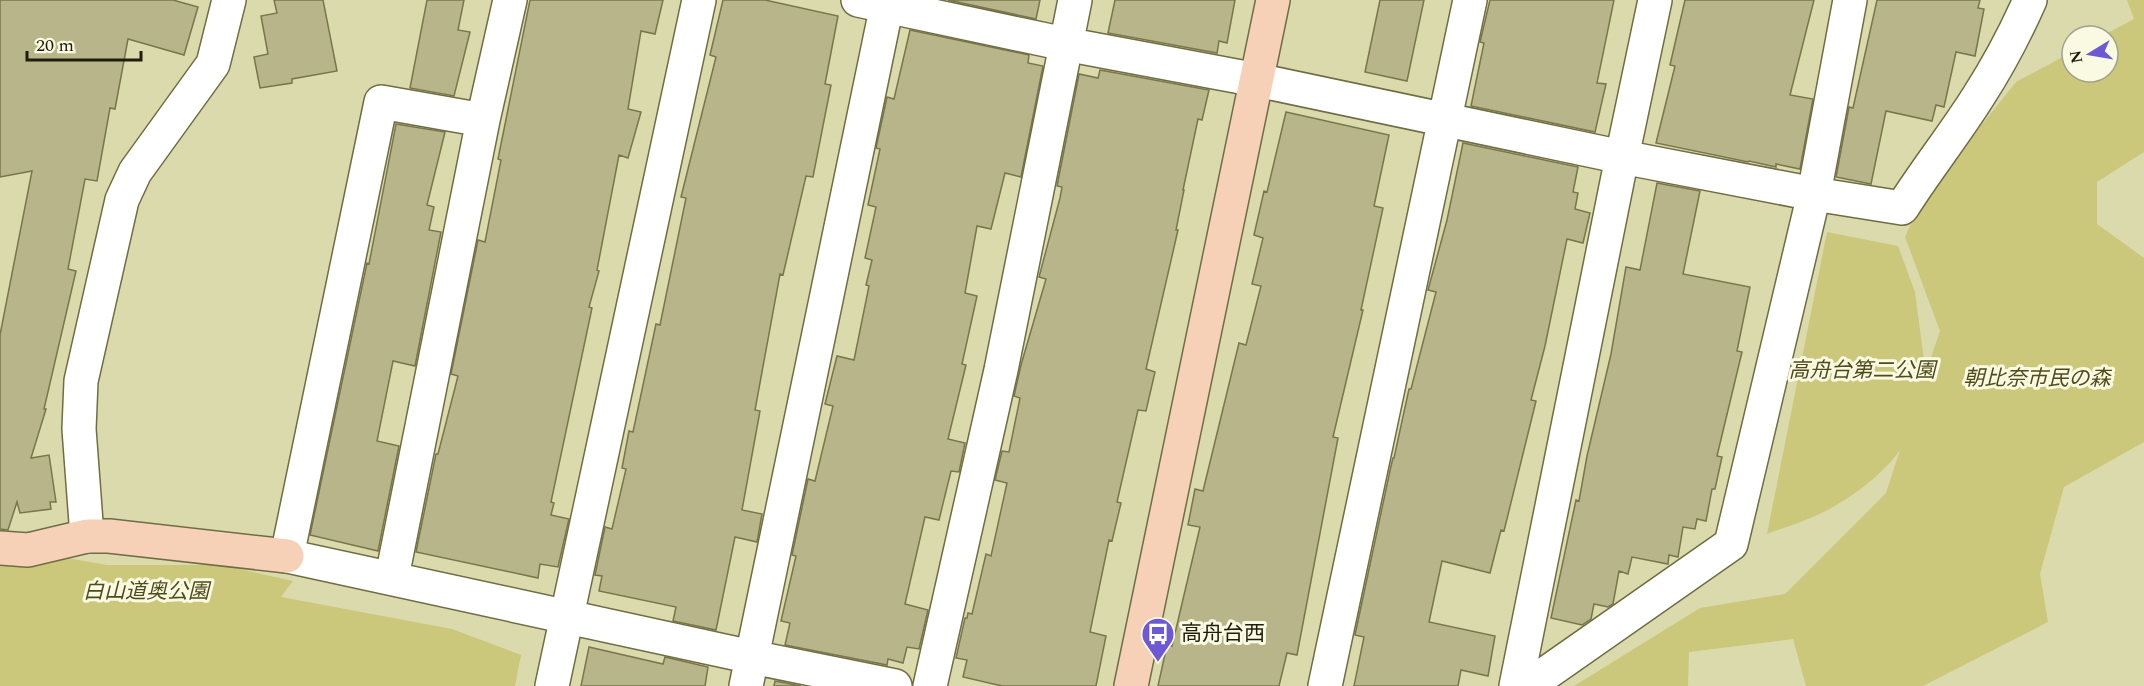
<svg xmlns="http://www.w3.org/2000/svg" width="2144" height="686" viewBox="0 0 2144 686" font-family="Spectral,'Noto Sans JP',serif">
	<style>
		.green { fill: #cbc87b }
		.building { fill: #b7b589; stroke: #78764b; stroke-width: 1.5 }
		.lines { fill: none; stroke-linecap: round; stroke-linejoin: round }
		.street-casing { stroke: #6f6d43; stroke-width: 36 }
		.secondary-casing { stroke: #6f6d43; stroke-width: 36 }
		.street { stroke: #fff; stroke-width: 33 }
		.secondary { stroke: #f7d1b7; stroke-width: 33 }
		.labels { text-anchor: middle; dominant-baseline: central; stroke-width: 6; stroke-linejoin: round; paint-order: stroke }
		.park-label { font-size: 21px; font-style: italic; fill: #4f4c1c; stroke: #fafae2 }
		.poi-label { font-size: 21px; fill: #1f1e0d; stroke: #fafae2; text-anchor: start }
	</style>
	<rect width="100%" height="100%" fill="#dbdaac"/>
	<path class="green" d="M 2127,0 L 2144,0 L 2144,152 L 2097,182 L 2097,224 L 2144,258 L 2144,442 L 2064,487 L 2040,574 L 2048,622 L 1923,686 L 1806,686 L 1793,639 L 1689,652 L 1688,686 L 1574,686 L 1700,608 L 1785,594 L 1886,493 L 1900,450 C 1882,476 1845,503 1815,516 C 1800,523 1783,528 1767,534 L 1827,232 L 1898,246 L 1915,292 L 1925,368 L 1923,381 L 1940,331 L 1905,237 L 1921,200 L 2016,82 L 2072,52 L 2072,72 L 2108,72 L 2108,36 L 2102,36 L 2134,19 Z
		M 0,552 L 62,557 L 107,565 L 222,565 L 293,581 L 281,597 L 452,629 L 521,655 L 515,686 L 0,686 Z"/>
	<path class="building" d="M 0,0 L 173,0 L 198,7 L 184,55 L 128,39 L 115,109 L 110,108 L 97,181 L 85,179 L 68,269 L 76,271 L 44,409 L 46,409 L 31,458 L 49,455 L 56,502 L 50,502 L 51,509 L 20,513 L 17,502 L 8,530 L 0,529 L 0,335 L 32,171 L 0,177 Z
		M 274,0 L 323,0 L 337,71 L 292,79 L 292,83 L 260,88 L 254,57 L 268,54 L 261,16 L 277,13 Z
		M 427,0 L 464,0 L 458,30 L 470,32 L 454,96 L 410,88 Z
		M 530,0 L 663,0 L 655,34 L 641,31 L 628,109 L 641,112 L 628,158 L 619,155 L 597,270 L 599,271 L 589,307 L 592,308 L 551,502 L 554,503 L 551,515 L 569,519 L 558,567 L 540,564 L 538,578 L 416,552 L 436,454 L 438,454 L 458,376 L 451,374 L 478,240 L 485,242 L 501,160 L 498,159 Z
		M 723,0 L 765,0 L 838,16 L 825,84 L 831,85 L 813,177 L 806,176 L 783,275 L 780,274 L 755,410 L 760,411 L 742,510 L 762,514 L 757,542 L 735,537 L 716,630 L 673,621 L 676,607 L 599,591 L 602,576 L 595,575 L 605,527 L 612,529 L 626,469 L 622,468 L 629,431 L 633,432 L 656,324 L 660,325 L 686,198 L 681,197 L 716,57 L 710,55 Z
		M 948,0 L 1040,0 L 1036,19 Z
		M 1115,0 L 1235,0 L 1227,43 L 1219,41 L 1217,53 L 1108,33 Z
		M 1380,0 L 1424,0 L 1407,81 L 1365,72 Z
		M 1490,0 L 1614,0 L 1597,83 L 1606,84 L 1595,132 L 1471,106 L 1484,43 L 1480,42 Z
		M 1685,0 L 1814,0 L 1790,95 L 1813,99 L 1800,169 L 1776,164 L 1776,167 L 1749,161 L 1748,162 L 1656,143 L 1675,66 L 1670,65 Z
		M 1877,0 L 1980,0 L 1978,8 L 1984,9 L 1975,56 L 1956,52 L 1944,107 L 1936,105 L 1932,121 L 1886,111 L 1871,184 L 1836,177 L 1849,107 L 1853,108 Z
		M 910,30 L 1029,55 L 1028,63 L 1043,66 L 1021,177 L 1005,173 L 991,229 L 977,226 L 965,293 L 977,296 L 962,364 L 966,365 L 948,439 L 965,443 L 959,472 L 951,471 L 939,520 L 925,517 L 905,604 L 928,610 L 919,649 L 907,647 L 903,663 L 888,659 L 887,665 L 785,645 L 790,623 L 781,621 L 796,556 L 792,555 L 808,479 L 815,481 L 833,406 L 825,404 L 837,356 L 854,360 L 869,286 L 866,285 L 872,260 L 865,258 L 876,207 L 868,205 L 880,149 L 876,148 L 887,97 L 894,99 Z
		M 1100,70 L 1209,90 L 1202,120 L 1198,119 L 1183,190 L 1184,190 L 1176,230 L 1178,230 L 1146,369 L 1155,372 L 1146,411 L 1138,410 L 1117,502 L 1121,503 L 1112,541 L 1109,540 L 1090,632 L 1106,636 L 1096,686 L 1002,686 L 963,677 L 967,660 L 956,658 L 965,618 L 967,618 L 968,613 L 972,614 L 986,554 L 991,556 L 1007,483 L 995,480 L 1002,451 L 1009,452 L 1020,398 L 1014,396 L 1021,365 L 1046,279 L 1039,277 L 1060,198 L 1062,187 L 1057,186 L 1079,74 L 1098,78 Z
		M 1286,112 L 1389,135 L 1374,206 L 1383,208 L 1361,310 L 1363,310 L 1333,437 L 1338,438 L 1297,655 L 1287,653 L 1279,686 L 1158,686 L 1167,645 L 1172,646 L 1200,527 L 1188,525 L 1195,489 L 1203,491 L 1239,343 L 1246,345 L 1261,286 L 1252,284 L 1263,238 L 1254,235 L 1264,191 L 1267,192 Z
		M 396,124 L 445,132 L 427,205 L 434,207 L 429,230 L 441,232 L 415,366 L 393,361 L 377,441 L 399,446 L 378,551 L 310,535 L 367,263 L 369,264 Z
		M 1463,143 L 1578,167 L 1573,192 L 1578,193 L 1575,209 L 1590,213 L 1583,243 L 1567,239 L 1545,346 L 1531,400 L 1536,401 L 1504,531 L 1501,530 L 1490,573 L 1442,561 L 1429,622 L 1495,636 L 1488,676 L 1461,670 L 1458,686 L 1354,686 L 1364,637 L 1355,635 L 1391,466 L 1393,458 L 1394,458 L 1409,389 L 1411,389 L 1436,292 L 1428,290 L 1447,220 Z
		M 1657,183 L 1700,191 L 1683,274 L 1750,287 L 1737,351 L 1742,352 L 1717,456 L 1722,457 L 1715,489 L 1712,489 L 1706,521 L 1697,519 L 1695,529 L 1683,527 L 1678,557 L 1669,555 L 1668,564 L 1632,557 L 1628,574 L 1619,571 L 1613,604 L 1608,607 L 1594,604 L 1591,619 L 1582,625 L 1551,618 L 1576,500 L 1579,501 L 1587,456 L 1611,354 L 1626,267 L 1640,270 Z
		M 589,647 L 663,664 L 665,657 L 708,667 L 705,686 L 581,686 Z
		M 775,681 L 801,686 L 774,686 Z"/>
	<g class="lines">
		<g class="street-casing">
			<path id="street" d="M 858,0 L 1065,44 L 1257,80 L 1622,157 L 1814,194 L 1902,208 C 1926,170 1954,135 1978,97 C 1998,66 2015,34 2030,0
				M 483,120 L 381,102 L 287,556 L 752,657 L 895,686
				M 87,536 L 79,429 L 81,381 L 122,200 L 135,172 L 213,64 L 229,0
				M 392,577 L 483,120 L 510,0
				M 552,686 L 699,0
				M 746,686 L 888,0
				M 930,686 L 1001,370 L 1075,0
				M 1325,686 L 1470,0
				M 1516,686 L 1622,157 L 1655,0
				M 1528,686 L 1731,544 L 1814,194 L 1850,0"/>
		</g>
		<g class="secondary-casing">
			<path id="secondary" d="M 0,548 L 28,550 L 87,536 L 109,536 L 287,556
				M 1131,686 L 1273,0"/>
		</g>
		<use href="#street" class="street"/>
		<use href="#secondary" class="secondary"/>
	</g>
	<defs>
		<g id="bus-pin" transform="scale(1.725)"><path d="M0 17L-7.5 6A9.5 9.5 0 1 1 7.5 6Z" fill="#6c59d3" stroke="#fafae2"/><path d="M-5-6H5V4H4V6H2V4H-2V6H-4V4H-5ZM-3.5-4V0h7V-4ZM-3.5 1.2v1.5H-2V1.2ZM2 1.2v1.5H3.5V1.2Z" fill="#fff"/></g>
	</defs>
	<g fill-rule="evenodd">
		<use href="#bus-pin" x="1158" y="634"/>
	</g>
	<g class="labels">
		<g class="park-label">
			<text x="1862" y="371">高舟台第二公園</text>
			<text x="2037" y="379">朝比奈市民の森</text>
			<text x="146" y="592">白山道奥公園</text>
		</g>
		<g class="poi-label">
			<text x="1181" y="634">高舟台西</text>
		</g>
	</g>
	<g transform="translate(2090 54) rotate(259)"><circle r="28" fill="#fafae2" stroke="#a2a28d" stroke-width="1.5"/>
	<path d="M0-4.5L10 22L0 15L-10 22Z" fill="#6c59d3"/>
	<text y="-9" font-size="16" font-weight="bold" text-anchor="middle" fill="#1f1e0d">N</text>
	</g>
	<path d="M27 51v9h114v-9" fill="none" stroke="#1f1e0d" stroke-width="3"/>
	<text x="36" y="51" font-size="18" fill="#1f1e0d" stroke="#fafae2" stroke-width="4.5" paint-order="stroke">20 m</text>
</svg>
